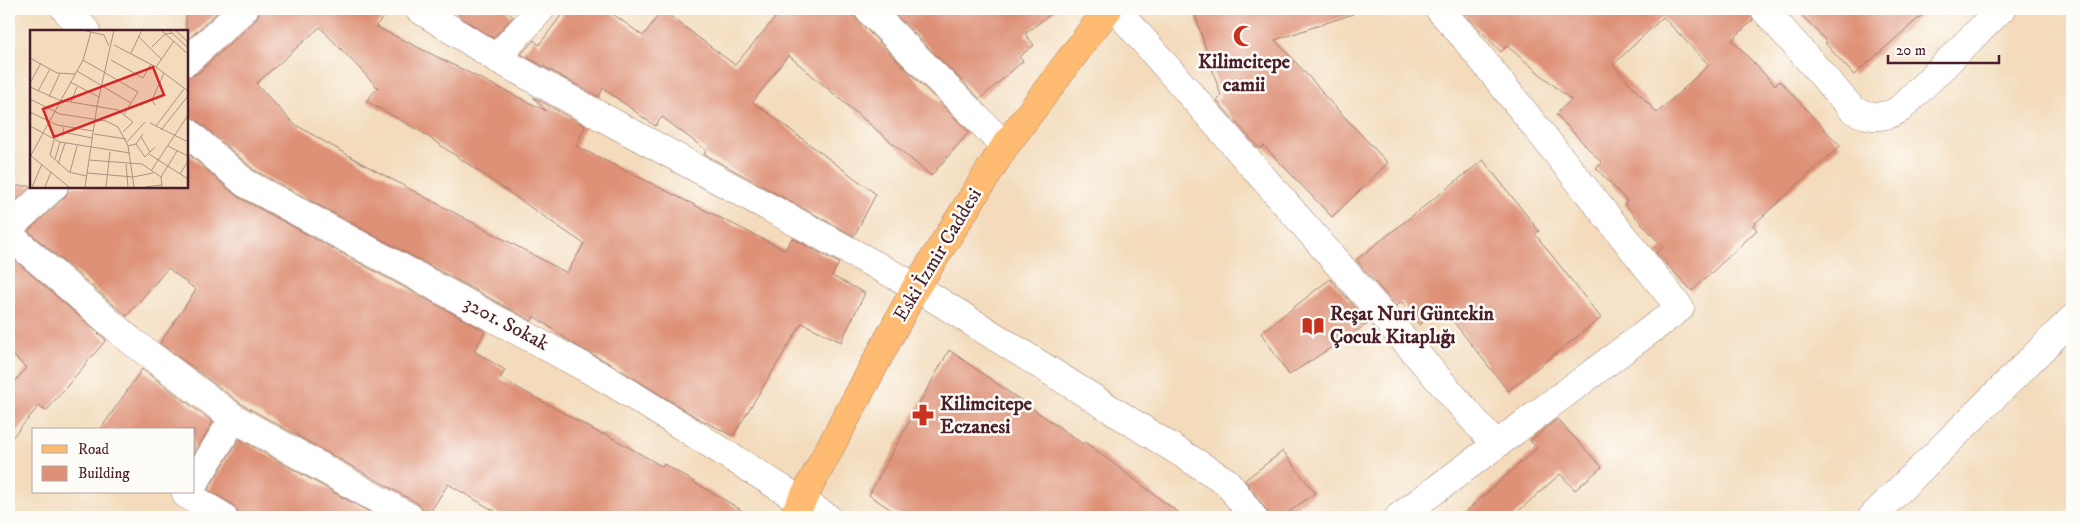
<svg xmlns="http://www.w3.org/2000/svg" width="2081" height="526" viewBox="0 0 2081 526" font-family="'IM FELL DW Pica',serif">
	<style>
		.building { fill: #de9177; fill-rule: evenodd }
		.lines { fill: none; stroke-linecap: round; stroke-linejoin: round }
		.minor-casing { stroke: #9e7d73; stroke-width: 29 }
		.major-casing { stroke: #9e7d73; stroke-width: 29 }
		.minor { stroke: #fff; stroke-width: 28 }
		.major { stroke: #febb71; stroke-width: 28 }
		.labels { text-anchor: middle; dominant-baseline: central; stroke-width: 5; stroke-linejoin: round; paint-order: stroke }
		.poi-label { font-size: 20px; font-weight: bold; fill: #4a1f2b; stroke: #fdfcf7; text-anchor: start }
		.street-label { font-size: 20px; fill: #4a1f2b; stroke: #fdfcf7 }
		.inset-road { fill: none; stroke: #af9081; stroke-width: 1 }
		.view { fill: #d62828; fill-opacity: 0.15; stroke: #d62828; stroke-width: 2.5 }
		.inset-edge { fill: none; stroke: #4a1f2b; stroke-width: 2.5 }
	</style>
	<rect width="100%" height="100%" fill="#fdfcf7"/>
	<filter id="ink" filterUnits="userSpaceOnUse"><feTurbulence type="fractalNoise" baseFrequency=".02" numOctaves="2"/><feDisplacementMap in="SourceGraphic" scale="10" xChannelSelector="R" yChannelSelector="G"/><feConvolveMatrix kernelMatrix="1 2 1 2 8 2 1 2 1" color-interpolation-filters="sRGB"/></filter>
	<filter id="wash" filterUnits="userSpaceOnUse"><feTurbulence type="fractalNoise" baseFrequency=".0096" numOctaves="4" result="noise"/><feDisplacementMap in="SourceGraphic" scale="20" xChannelSelector="R" yChannelSelector="G"/><feGaussianBlur stdDeviation="1.12" result="paint"/><feColorMatrix in="noise" values="0 0 0 0 0 0 0 0 0 0 0 0 0 0 0 0 0 1.4 0 .05"/><feComposite in="paint" operator="in"/></filter>
	<g filter="url(#wash)">
		<rect width="100%" height="100%" fill="#f3dbbb"/>
		<g id="blocks">
			<path class="building" d="M 186,9 L 221,9 L 186,41 Z
				M 259,9 L 393,9 L 375,26 L 546,111 L 533,97 L 585,126 L 576,146 L 785,250 L 792,238 L 839,263 L 832,276 L 865,293 L 841,342 L 802,323 L 733,436 L 696,417 L 616,367 L 572,343 L 534,316 L 532,321 L 254,170 L 196,119 L 186,116 L 186,77 L 197,74 L 255,21 L 259,14 ZM 320,27 L 378,88 L 366,101 L 420,131 L 584,244 L 567,273 L 365,165 L 294,124 L 256,84 Z
				M 454,9 L 505,9 L 513,17 L 493,38 L 463,19 Z
				M 566,9 L 606,9 L 643,36 L 662,10 L 735,65 L 783,9 L 853,9 L 857,20 L 969,132 L 931,176 L 788,55 L 753,102 L 876,194 L 854,236 L 704,154 L 706,150 L 662,117 L 655,126 L 603,88 L 599,97 L 521,54 L 534,40 L 539,45 Z
				M 890,9 L 1057,9 L 1025,34 L 1034,45 L 1019,57 L 1023,61 L 980,99 Z
				M 1193,9 L 1352,9 L 1353,14 L 1275,40 L 1322,91 L 1321,92 L 1388,163 L 1332,217 L 1264,146 L 1260,149 L 1217,101 L 1221,96 Z
				M 1460,9 L 1749,9 L 1753,20 L 1732,40 L 1775,85 L 1780,81 L 1840,146 L 1753,225 L 1757,230 L 1692,291 L 1656,253 L 1663,247 L 1624,204 L 1627,201 L 1596,168 L 1602,163 L 1556,114 L 1571,100 L 1507,46 L 1501,52 ZM 1663,17 L 1709,65 L 1657,113 L 1613,65 Z
				M 1796,9 L 1929,9 L 1854,75 L 1825,43 L 1827,42 Z
				M 186,152 L 238,197 L 485,331 L 474,351 L 505,370 L 500,378 L 603,435 L 604,433 L 663,467 L 664,464 L 753,517 L 505,517 L 448,484 L 427,517 L 425,517 L 423,510 L 417,503 L 243,405 L 160,343 L 196,290 L 168,268 L 127,316 L 28,231 L 65,197 L 69,186 L 186,186 Z
				M 1483,160 L 1539,231 L 1535,234 L 1601,318 L 1508,391 L 1442,307 L 1419,325 L 1402,302 L 1396,306 L 1356,260 Z
				M 9,186 L 31,186 L 9,207 Z
				M 9,255 L 106,340 L 46,411 L 39,406 L 9,441 L 9,389 L 26,368 L 9,351 Z
				M 1330,279 L 1369,323 L 1289,375 L 1261,333 Z
				M 949,350 L 1083,444 L 1085,442 L 1184,517 L 902,517 L 869,495 Z
				M 142,369 L 213,422 L 194,454 L 194,430 L 100,430 Z
				M 1557,419 L 1602,467 L 1575,490 L 1560,474 L 1512,517 L 1460,517 L 1537,448 L 1530,441 Z
				M 239,439 L 378,517 L 239,517 L 237,510 L 232,504 L 208,490 Z
				M 1283,451 L 1315,493 L 1282,517 L 1271,517 L 1245,480 Z"/>
		</g>
	</g>
	<g filter="url(#ink)">
		<use href="#blocks" fill-opacity="0" stroke="#9e7d73" stroke-width="1"/>
		<g class="lines">
			<g class="minor-casing">
				<path id="minor" d="M 65,9 L 86,31
					M 419,9 L 496,58 L 593,112 L 916,287 L 1227,482 L 1253,517
					M 868,9 L 1005,146
					M 1116,9 L 1495,444
					M 1764,9 L 1853,110 C 1870,118 1884,119 1900,109 L 2001,9
					M 496,58 L 541,9
					M 186,62 L 244,9
					M 186,131 L 245,183 L 608,380 L 827,517
					M 9,228 L 54,186
					M 9,235 L 130,340 L 234,418 L 409,517
					M 194,483 L 234,418
					M 188,492 L 186,494 L 223,517
					M 1399,517 L 1680,308 L 1465,38 L 1439,9
					M 1872,517 L 2072,319"/>
			</g>
			<g class="major-casing">
				<path id="major" d="M 793,517 L 916,287 L 1005,146 L 1108,9"/>
			</g>
			<use href="#minor" class="minor"/>
			<use href="#major" class="major"/>
		</g>
	</g>
	<defs>
		<g id="mosque-bare" transform="scale(1.725)"><path d="M3.5-4.9A6 6 0 1 0 3.5 4.9A5 5 0 1 1 3.5-4.9Z" fill="#c8321e" stroke="#fdfcf7" stroke-width="2.5" paint-order="stroke"/></g>
		<g id="library-bare" transform="scale(1.725)"><path d="M-6-4Q-3-5.5-.7-3.5V5Q-3 3-6 4ZM6-4Q3-5.5 .7-3.5V5Q3 3 6 4Z" fill="#c8321e" stroke="#fdfcf7" stroke-width="2.5" paint-order="stroke"/></g>
		<g id="pharmacy-bare" transform="scale(1.725)"><path d="M-2-6h4v4h4v4h-4v4h-4v-4h-4v-4h4Z" fill="#c8321e" stroke="#fdfcf7" stroke-width="2.5" paint-order="stroke"/></g>
	</defs>
	<g fill-rule="evenodd">
		<use href="#mosque-bare" x="1244" y="36"/>
		<use href="#library-bare" x="1313" y="326"/>
		<use href="#pharmacy-bare" x="923" y="415"/>
	</g>
	<g class="labels">
		<g class="poi-label">
			<text x="1244" y="62" text-anchor="middle">Kilimcitepe<tspan x="1244" dy="23">camii</tspan></text>
			<text x="1330" y="314">Reşat Nuri Güntekin<tspan x="1330" dy="23">Çocuk Kitaplığı</tspan></text>
			<text x="940" y="404">Kilimcitepe<tspan x="940" dy="23">Eczanesi</tspan></text>
		</g>
		<g class="street-label">
			<text transform="translate(938 255) rotate(-59)">Eski İzmir Caddesi</text>
			<text transform="translate(506 324) rotate(28)">3201. Sokak</text>
		</g>
	</g>
	<g transform="translate(30 30)">
		<rect width="158" height="158" fill="#f3dbbb"/>
		<path class="inset-road" d="M 52,0 L 74,5 L 79,16M 131,0 L 158,24M 139,0 L 158,18M 145,0 L 158,12M 108,6 L 131,29M 84,15 L 126,37 L 158,61M 122,17 L 135,4 L 142,3M 101,23 L 112,0M 0,28 L 27,43 L 45,44M 53,30 L 108,62 L 94,84M 81,30 L 113,48 L 121,34M 126,37 L 144,11M 47,41 L 101,73M 40,52 L 69,67M 0,53 L 11,33M 0,57 L 29,70 L 88,80 L 103,92 L 93,102M 8,61 L 20,39M 19,67 L 30,43M 0,69 L 30,84 L 76,91 L 88,97 L 98,116 L 104,157M 41,72 L 47,57M 125,75 L 122,70 L 134,43M 0,82 L 27,95 L 63,101M 120,93 L 158,112M 0,96 L 30,112 L 100,123M 126,96 L 154,59M 34,97 L 33,102 L 62,108M 131,100 L 158,66M 64,104 L 96,109M 111,107 L 120,122M 24,110 L 20,125 L 39,142 L 56,146M 97,112 L 115,92M 106,114 L 115,127 L 125,117M 98,116 L 106,114 L 113,104M 138,116 L 158,126M 119,124 L 158,149M 0,125 L 39,157M 0,127 L 53,30 L 61,2M 25,129 L 30,112M 59,130 L 112,134 L 131,147 L 132,157M 28,134 L 35,113M 96,134 L 98,157M 121,141 L 158,85M 40,142 L 47,116M 57,143 L 103,147 L 123,143M 150,144 L 158,131M 131,147 L 147,121M 2,157 L 12,134M 15,157 L 21,142M 55,157 L 67,76 L 84,0M 76,157 L 80,122M 115,157 L 132,155"/>
		<path class="view" d="M 123,37 L 134,65 L 24,107 L 13,79 Z"/>
		<rect width="158" height="158" class="inset-edge"/>
	</g>
	<rect width="2081" height="526" fill="none" stroke="#fdfcf7" stroke-width="30"/>
	<rect x="32" y="428" width="162" height="65" fill="#fdfcf7" stroke="#b5a4a5"/>
	<rect x="42" y="445" width="25" height="8" fill="#febb71" stroke="#b5a4a5"/>
	<text x="78" y="454" font-size="15" fill="#4a1f2b">Road</text>
	<rect x="42" y="466" width="25" height="15" fill="#de9177" stroke="#b5a4a5"/>
	<text x="78" y="478" font-size="15" fill="#4a1f2b">Building</text>
	<path d="M1888 55v8h111v-8" fill="none" stroke="#4a1f2b" stroke-width="2.5"/>
	<text x="1896" y="55" font-size="15" fill="#4a1f2b" stroke="#fdfcf7" stroke-width="4" paint-order="stroke">20 m</text>
</svg>
